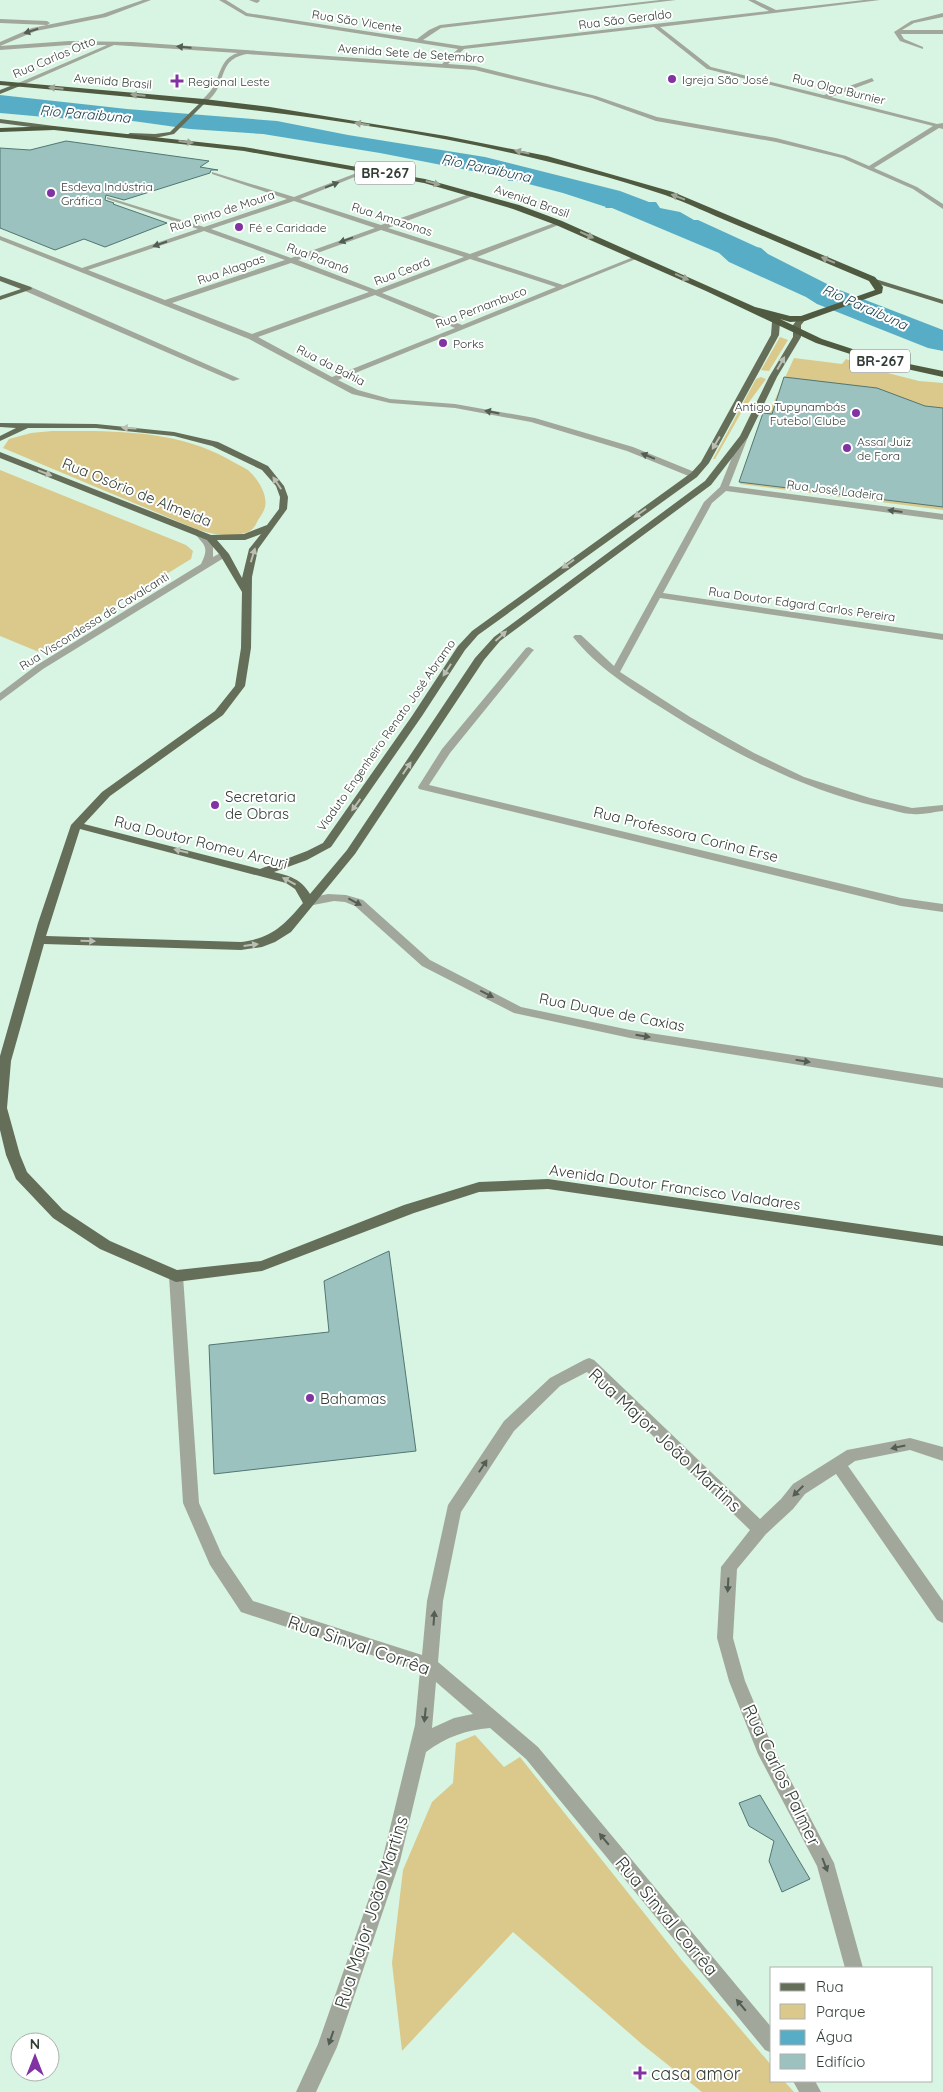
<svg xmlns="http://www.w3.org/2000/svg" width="943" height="2092" viewBox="0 0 943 2092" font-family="Quicksand,sans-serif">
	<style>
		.green { fill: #dac98b }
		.water { fill: #58adc6 }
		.building { fill: #9bc2be; stroke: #527673 }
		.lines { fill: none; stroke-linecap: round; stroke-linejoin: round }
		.minor { fill: #a2a79b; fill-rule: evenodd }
		.major { fill: #656e58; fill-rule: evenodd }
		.highway { fill: #505a41; fill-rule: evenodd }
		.oneway { fill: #535d54 }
		.oneway2 { fill: #9fa496 }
		.oneway3 { fill: #babeb4 }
		.poi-dot { fill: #8132a3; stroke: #fff; stroke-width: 2 }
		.labels { text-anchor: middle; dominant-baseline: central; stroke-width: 4; stroke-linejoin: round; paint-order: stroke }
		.far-street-label { font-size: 12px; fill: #313d35; stroke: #fff }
		.far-poi-label { font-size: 12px; fill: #313d35; stroke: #fff; text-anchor: start }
		.far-water-label { font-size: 14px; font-style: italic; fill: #19404c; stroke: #fff }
		.shield { fill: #fff; stroke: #6f7772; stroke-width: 1 }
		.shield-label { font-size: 14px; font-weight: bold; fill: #313d35 }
		.street-label { font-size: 15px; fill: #313d35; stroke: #fff }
		.poi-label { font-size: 15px; fill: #313d35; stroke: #fff; text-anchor: start }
		.near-street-label { font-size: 18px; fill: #313d35; stroke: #fff }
		.near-poi-label { font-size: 18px; fill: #313d35; stroke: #fff; text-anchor: start }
	</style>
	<rect width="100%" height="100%" fill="#d7f5e2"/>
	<path class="green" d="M 780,337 L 788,340 L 769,371 L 761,370 Z
		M 794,358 L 842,364 L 846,359 L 872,369 L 919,381 L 943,383 L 943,510 L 740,484 L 755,443 Z
		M 761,377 L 766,379 L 741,413 L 715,459 L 713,459 L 756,379 Z
		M 52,431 C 112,431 174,429 228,459 C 234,463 242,466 248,470 C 257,478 268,494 265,507 C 264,511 261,516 258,520 C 255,527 252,531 245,533 C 229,538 212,534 196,529 L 3,448 L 9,439 L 31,433 Z
		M 0,470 L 186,545 L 193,551 L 191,559 L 39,652 L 0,636 Z
		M 475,1735 L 504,1767 L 520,1757 L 683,1962 L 772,2066 L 772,2081 L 784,2081 L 794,2092 L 702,2092 L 643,2045 L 513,1932 L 402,2051 L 392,1963 L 403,1870 L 432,1802 L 453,1783 L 456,1743 Z"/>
	<path class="water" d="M 0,95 L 127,109 L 277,121 L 348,135 L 485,157 L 620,191 L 649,202 L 656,202 L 660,208 L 680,212 L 694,220 L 698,220 L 757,247 L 761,248 L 768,254 L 837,289 L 943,330 L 943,351 L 928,348 L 817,304 L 806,297 L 729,262 L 719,253 L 612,208 L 605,208 L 606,207 L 563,193 L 517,181 L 508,181 L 509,179 L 498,176 L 380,153 L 263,134 L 190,129 L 133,121 L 56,118 L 0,113 Z"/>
	<path class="building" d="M 66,141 L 209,161 L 200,167 L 218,170 L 211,170 L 210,173 L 124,200 L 106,195 L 105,200 L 114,203 L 113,204 L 167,223 L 105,247 L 84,239 L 55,250 L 0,228 L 0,148 L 30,150 Z
		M 784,377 L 877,388 L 925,406 L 943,408 L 943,507 L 739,482 L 763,413 L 772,414 Z
		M 389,1251 L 416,1451 L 214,1474 L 209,1345 L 329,1332 L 324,1281 Z
		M 760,1795 L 810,1879 L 782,1892 L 769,1861 L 774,1841 L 749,1826 L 739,1803 Z"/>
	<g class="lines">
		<path class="minor" d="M 143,0 L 151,0 L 106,17 L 36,31 L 0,46 L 0,42 L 32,28 L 102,14 Z
			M 219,0 L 226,0 L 247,13 L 417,39 L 429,30 L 440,25 L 660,0 L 676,0 L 441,28 L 423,40 L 462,46 L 769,11 L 748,0 L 755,0 L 776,10 L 864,0 L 880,0 L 660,27 L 711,67 L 824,95 L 872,78 L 874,81 L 831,97 L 937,124 L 943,123 L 943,129 L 939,128 L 874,168 L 917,187 L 943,204 L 943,209 L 913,189 L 842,158 L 776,142 L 656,121 L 592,98 L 475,70 L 247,54 C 242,55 237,56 232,60 C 219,70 224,92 204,103 L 201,101 C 205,97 209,93 212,89 C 221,75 220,58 238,53 L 114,45 L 18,87 L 16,84 L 107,45 L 69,45 L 0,50 L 0,46 L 69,41 L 132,42 L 442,64 L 458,49 L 246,16 ZM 654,27 L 707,69 L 933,126 L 869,166 L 846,156 L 776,138 L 657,117 L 596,96 L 475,66 L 448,64 L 464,49 Z
			M 249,0 L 259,0 L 260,1 L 257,3 Z
			M 943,13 L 943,17 L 914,23 L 902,30 L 943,30 L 943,34 L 901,34 L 904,39 L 923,47 L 923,49 L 900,41 L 894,32 L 911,21 Z
			M 0,19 L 47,21 L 50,23 L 47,25 L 0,23 Z
			M 367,169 L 372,170 L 300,199 L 381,225 L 472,193 L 476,193 L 476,195 L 388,228 L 470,254 L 557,222 L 561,222 L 561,224 L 477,257 L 563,285 L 636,256 L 641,257 L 338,380 L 358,390 L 390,399 L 455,404 L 535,418 L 633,447 L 697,473 L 697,477 L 691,477 L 627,451 L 531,422 L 455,408 L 390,403 L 352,394 L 249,339 L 0,240 L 0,236 L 82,268 L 198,229 L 107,199 L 107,197 L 204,227 L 287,199 L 212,174 L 212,172 L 294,197 ZM 294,201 L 375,228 L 291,258 L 211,229 ZM 381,230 L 464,257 L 376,290 L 298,260 ZM 204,231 L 285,260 L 165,300 L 88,270 ZM 470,259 L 556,287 L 462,325 L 382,293 ZM 291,263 L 369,292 L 252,334 L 172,303 ZM 375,295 L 455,328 L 332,377 L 258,337 Z
			M 25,287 L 31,287 L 240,379 L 233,381 L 25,291 Z
			M 741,435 L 748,437 L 729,486 L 943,514 L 943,520 L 726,491 L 712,503 L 663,593 L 943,634 L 943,640 L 660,598 L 620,672 L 690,717 L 754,753 L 804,777 L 870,798 L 912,808 L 943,805 L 943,811 C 933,812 923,815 913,814 C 902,814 890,809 879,807 C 801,789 729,751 662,708 C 630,688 597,667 573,637 L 575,635 L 581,635 L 614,666 L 704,502 L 720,487 Z
			M 197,529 L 213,542 L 213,557 L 224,551 L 227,552 L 227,556 L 43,669 L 0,701 L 0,693 L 37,665 L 201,564 C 210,546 204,545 193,532 Z
			M 529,647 L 534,650 L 532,652 L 450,753 L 429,785 L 901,898 L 943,904 L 943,912 L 901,906 L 419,789 L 418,787 L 442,749 L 526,648 Z
			M 328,894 L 346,895 L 363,900 L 430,960 L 521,1007 L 630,1030 L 943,1078 L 943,1088 L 630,1038 L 514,1013 L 422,966 L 355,906 L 345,902 L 334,901 L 308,906 L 302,902 L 304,899 Z
			M 176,1270 L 181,1272 L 183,1276 L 199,1503 L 222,1555 L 253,1601 L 422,1655 L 427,1601 L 448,1505 L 504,1421 L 550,1378 L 584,1360 L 589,1358 L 594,1360 L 760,1519 L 781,1499 L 793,1484 L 847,1450 L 910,1438 L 943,1447 L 943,1461 L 910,1450 L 855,1461 L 848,1466 L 943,1601 L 943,1623 L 937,1620 L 836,1474 L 805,1494 L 793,1509 L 766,1534 L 737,1569 L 733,1638 L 745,1681 L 771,1743 L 834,1863 L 863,1968 L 845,1968 L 817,1866 L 758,1754 L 729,1681 L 717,1638 L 721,1567 L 750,1530 L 587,1372 L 560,1386 L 514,1431 L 461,1512 L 443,1601 L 438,1662 L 538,1747 L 772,2028 L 772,2053 L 765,2050 L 526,1759 L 490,1728 C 466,1730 446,1737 426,1752 L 400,1861 L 337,2047 L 316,2092 L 296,2092 L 318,2044 L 382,1861 L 415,1725 L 420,1671 L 241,1612 L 210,1565 L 183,1503 L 169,1276 L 171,1272 ZM 436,1682 L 473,1714 L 454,1718 L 432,1728 Z
			M 793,2081 L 815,2081 L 821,2092 L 799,2092 Z"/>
		<path class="major" d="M 18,83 L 20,86 L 0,94 L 0,90 Z
			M 204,99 L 206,102 L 174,134 L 155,138 L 130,137 L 127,135 L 130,133 L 155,134 L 170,132 Z
			M 0,119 L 54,126 L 57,128 L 54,130 L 0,123 Z
			M 0,276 L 31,287 L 32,289 L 0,300 L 0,296 L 21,289 L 0,281 Z
			M 869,277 L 943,300 L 943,304 L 869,281 Z
			M 799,317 L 806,319 L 801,325 L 801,337 L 777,377 L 748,437 L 711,485 L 500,641 L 484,660 L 355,854 L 291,932 L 275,942 L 262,947 L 241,950 L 44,944 L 11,1061 L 7,1108 L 20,1155 L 27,1172 L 63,1210 L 110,1241 L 177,1270 L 261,1261 L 404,1205 L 479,1182 L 548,1179 L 943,1236 L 943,1246 L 548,1189 L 479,1192 L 414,1213 L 262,1271 L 176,1282 L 100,1249 L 53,1218 L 16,1179 L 6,1155 L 0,1130 L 0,1056 L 38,923 L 71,825 L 102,792 L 215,711 L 235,686 L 241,648 L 242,592 L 220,555 L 207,540 L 0,458 L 0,452 L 211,535 L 244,534 L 267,525 L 279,509 L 280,497 L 276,486 L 262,470 L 212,446 L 174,436 L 96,428 L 28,428 L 0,441 L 0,436 L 16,428 L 0,427 L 0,423 L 96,424 L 174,432 L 218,442 L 268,466 L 284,486 L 288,497 L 287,509 L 258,549 L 252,577 L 251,648 L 245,686 L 223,715 L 110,796 L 84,824 L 260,869 L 307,851 L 323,843 L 412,716 L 458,646 L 472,631 L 691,473 L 701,462 L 771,335 L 772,322 L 776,320 L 780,322 L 779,335 L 709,463 L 697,477 L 478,635 L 465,650 L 422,716 L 331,847 L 307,860 L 274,872 C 290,876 301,879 310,894 L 347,850 L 475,658 L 494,637 L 705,481 L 740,436 L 769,377 L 793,337 L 793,325 ZM 261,534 L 249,549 L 242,578 L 229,554 L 217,540 L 245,540 ZM 80,829 L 286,883 L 295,889 L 303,903 C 283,926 272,938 241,942 L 46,936 Z"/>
		<path class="highway" d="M 0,81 L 204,99 L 270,107 L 446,136 L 547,156 L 673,192 L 875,277 L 883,287 L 882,293 L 805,321 L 790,322 L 780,319 L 822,339 L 880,358 L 943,371 L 943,377 L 875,362 L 816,343 L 706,291 L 556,225 L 513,209 L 424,183 L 244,151 L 54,130 L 0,132 L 0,128 L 54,126 L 244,147 L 425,179 L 519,205 L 562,221 L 755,307 L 790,316 L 801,316 L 875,290 L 869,281 C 823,262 778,242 732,223 C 710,214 688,203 665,195 C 452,125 223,105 0,85 Z"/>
	</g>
	<defs><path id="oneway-solid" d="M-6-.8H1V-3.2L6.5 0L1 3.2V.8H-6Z" transform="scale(1.25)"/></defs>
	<g class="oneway">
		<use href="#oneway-solid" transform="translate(31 31) rotate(163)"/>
		<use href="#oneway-solid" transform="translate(184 47) rotate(-175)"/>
		<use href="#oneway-solid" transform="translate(332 185) rotate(-21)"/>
		<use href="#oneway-solid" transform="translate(346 240) rotate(160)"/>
		<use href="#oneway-solid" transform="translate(160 244) rotate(161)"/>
		<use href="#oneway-solid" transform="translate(492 412) rotate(-169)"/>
		<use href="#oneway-solid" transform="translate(648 456) rotate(-158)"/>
		<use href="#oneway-solid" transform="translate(895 511) rotate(-173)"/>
		<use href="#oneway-solid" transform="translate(355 902) rotate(28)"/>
		<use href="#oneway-solid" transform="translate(487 994) rotate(27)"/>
		<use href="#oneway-solid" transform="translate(643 1036) rotate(9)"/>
		<use href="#oneway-solid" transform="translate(803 1061) rotate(9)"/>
		<use href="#oneway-solid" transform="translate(898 1447) rotate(168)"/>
		<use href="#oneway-solid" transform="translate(483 1466) rotate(-57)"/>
		<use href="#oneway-solid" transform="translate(798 1491) rotate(135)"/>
		<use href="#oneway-solid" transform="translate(728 1585) rotate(93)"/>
		<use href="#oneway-solid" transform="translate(434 1618) rotate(-86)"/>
		<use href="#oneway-solid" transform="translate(425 1715) rotate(96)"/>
		<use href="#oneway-solid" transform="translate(604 1839) rotate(-130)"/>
		<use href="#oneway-solid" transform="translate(825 1865) rotate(69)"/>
		<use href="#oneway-solid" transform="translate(741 2005) rotate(-130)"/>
		<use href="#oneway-solid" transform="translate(331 2038) rotate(109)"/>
	</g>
	<g class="oneway2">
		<use href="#oneway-solid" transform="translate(56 88) rotate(-174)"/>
		<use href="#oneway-solid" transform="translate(138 95) rotate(-175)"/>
		<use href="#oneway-solid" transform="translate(362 124) rotate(-171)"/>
		<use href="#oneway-solid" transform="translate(186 142) rotate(7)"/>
		<use href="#oneway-solid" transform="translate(522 152) rotate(-168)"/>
		<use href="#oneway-solid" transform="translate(433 183) rotate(15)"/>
		<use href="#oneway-solid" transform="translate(678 197) rotate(-159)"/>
		<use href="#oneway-solid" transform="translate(587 235) rotate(24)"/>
		<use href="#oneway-solid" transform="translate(828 260) rotate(-157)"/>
		<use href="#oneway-solid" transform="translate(682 277) rotate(24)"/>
	</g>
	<g class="oneway3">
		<use href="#oneway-solid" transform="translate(781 363) rotate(-60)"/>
		<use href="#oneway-solid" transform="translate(129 428) rotate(-176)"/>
		<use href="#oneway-solid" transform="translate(716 443) rotate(121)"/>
		<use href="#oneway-solid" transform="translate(45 473) rotate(21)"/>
		<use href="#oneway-solid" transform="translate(277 483) rotate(-124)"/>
		<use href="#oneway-solid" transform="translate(640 513) rotate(145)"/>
		<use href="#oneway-solid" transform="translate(253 555) rotate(-73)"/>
		<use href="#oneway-solid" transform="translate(568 564) rotate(144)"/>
		<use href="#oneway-solid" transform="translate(501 636) rotate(-42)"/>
		<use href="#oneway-solid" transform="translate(447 670) rotate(123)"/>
		<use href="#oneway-solid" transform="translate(407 768) rotate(-56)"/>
		<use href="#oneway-solid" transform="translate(356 805) rotate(126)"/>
		<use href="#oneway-solid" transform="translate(181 851) rotate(-166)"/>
		<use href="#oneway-solid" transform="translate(289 881) rotate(-152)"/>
		<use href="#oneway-solid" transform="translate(88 941) rotate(2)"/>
		<use href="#oneway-solid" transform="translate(251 945) rotate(-7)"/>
	</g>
	<g class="poi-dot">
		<circle cx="672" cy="79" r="5"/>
		<path d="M174.5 73.5h5v5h5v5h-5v5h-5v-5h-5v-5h5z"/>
		<circle cx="51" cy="193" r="5"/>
		<circle cx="239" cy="227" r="5"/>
		<circle cx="443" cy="343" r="5"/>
		<circle cx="856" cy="413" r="5"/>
		<circle cx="847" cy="448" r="5"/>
		<circle cx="215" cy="805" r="5"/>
		<circle cx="310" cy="1398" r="5"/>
		<path d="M637.5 2065.5h5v5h5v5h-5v5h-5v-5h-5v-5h5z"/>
	</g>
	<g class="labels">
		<g class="far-street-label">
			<text transform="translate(625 19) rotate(-7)">Rua São Geraldo</text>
			<text transform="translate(357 21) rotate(9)">Rua São Vicente</text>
			<text transform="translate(411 53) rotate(4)">Avenida Sete de Setembro</text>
			<text transform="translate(54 57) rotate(-23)">Rua Carlos Otto</text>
			<text transform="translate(113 81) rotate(5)">Avenida Brasil</text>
			<text transform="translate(839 89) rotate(14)">Rua Olga Burnier</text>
			<text transform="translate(532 201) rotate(19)">Avenida Brasil</text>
			<text transform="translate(222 211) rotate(-18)">Rua Pinto de Moura</text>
			<text transform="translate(392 219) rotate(18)">Rua Amazonas</text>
			<text transform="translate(318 258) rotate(21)">Rua Paraná</text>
			<text transform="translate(231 269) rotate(-19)">Rua Alagoas</text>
			<text transform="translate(402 271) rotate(-21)">Rua Ceará</text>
			<text transform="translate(481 307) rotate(-21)">Rua Pernambuco</text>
			<text transform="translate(331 365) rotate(27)">Rua da Bahia</text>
			<text transform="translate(835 490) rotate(7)">Rua José Ladeira</text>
			<text transform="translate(802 604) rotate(8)">Rua Doutor Edgard Carlos Pereira</text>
			<text transform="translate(94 621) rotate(-32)">Rua Viscondessa de Cavalcanti</text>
			<text transform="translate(386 735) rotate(-55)">Viaduto Engenheiro Renato José Abramo</text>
		</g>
		<g class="far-poi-label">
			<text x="682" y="79">Igreja São José</text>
			<text x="188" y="81">Regional Leste</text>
			<text x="61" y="186">Esdeva Indústria<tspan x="61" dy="14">Gráfica</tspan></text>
			<text x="249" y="227">Fé e Caridade</text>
			<text x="453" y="343">Porks</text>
			<text x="846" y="406" text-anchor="end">Antigo Tupynambás<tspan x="846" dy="14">Futebol Clube</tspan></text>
			<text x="857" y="441">Assaí Juiz<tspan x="857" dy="14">de Fora</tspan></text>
		</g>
		<g class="far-water-label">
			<text transform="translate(85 114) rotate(5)">Rio Paraibuna</text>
			<text transform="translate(486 168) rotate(12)">Rio Paraibuna</text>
			<text transform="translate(865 307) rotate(24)">Rio Paraibuna</text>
		</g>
		<g class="shield">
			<rect x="355" y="161.5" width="60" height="23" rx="4"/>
			<rect x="850" y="349.5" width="60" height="23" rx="4"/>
		</g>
		<g class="shield-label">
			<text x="385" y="173">BR-267</text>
			<text x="880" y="361">BR-267</text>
		</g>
		<g class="street-label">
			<text transform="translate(137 492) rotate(22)">Rua Osório de Almeida</text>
			<text transform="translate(686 834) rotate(14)">Rua Professora Corina Erse</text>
			<text transform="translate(201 842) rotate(14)">Rua Doutor Romeu Arcuri</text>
			<text transform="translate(612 1012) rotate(11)">Rua Duque de Caxias</text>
			<text transform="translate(675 1187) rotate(8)">Avenida Doutor Francisco Valadares</text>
		</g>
		<g class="poi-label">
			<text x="225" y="796">Secretaria<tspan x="225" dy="17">de Obras</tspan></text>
			<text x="320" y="1398">Bahamas</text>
		</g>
		<g class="near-street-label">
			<text transform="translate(665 1440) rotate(43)">Rua Major João Martins</text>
			<text transform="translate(359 1645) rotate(19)">Rua Sinval Corrêa</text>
			<text transform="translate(782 1775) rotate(64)">Rua Carlos Palmer</text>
			<text transform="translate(371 1912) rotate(-72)">Rua Major João Martins</text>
			<text transform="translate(667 1916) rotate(50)">Rua Sinval Corrêa</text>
		</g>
		<g class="near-poi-label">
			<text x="651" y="2073">casa amor</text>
		</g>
	</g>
	<rect x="770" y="1967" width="162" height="115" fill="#ffffff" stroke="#adb1ae"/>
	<rect x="780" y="1983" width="25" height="8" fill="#656e58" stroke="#adb1ae"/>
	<text x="816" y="1992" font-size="15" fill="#313d35">Rua</text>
	<rect x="780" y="2004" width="25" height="15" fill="#dac98b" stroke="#adb1ae"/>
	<text x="816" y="2017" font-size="15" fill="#313d35">Parque</text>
	<rect x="780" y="2030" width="25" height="15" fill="#58adc6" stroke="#adb1ae"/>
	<text x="816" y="2042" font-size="15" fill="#313d35">Água</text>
	<rect x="780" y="2054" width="25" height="15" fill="#9bc2be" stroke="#adb1ae"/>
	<text x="816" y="2067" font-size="15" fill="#313d35">Edifício</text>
	<g transform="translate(35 2057)"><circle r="24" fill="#ffffff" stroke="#adb1ae"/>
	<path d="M0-4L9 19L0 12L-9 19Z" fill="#8132a3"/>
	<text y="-8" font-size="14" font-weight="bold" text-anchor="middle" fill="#313d35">N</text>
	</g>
</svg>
